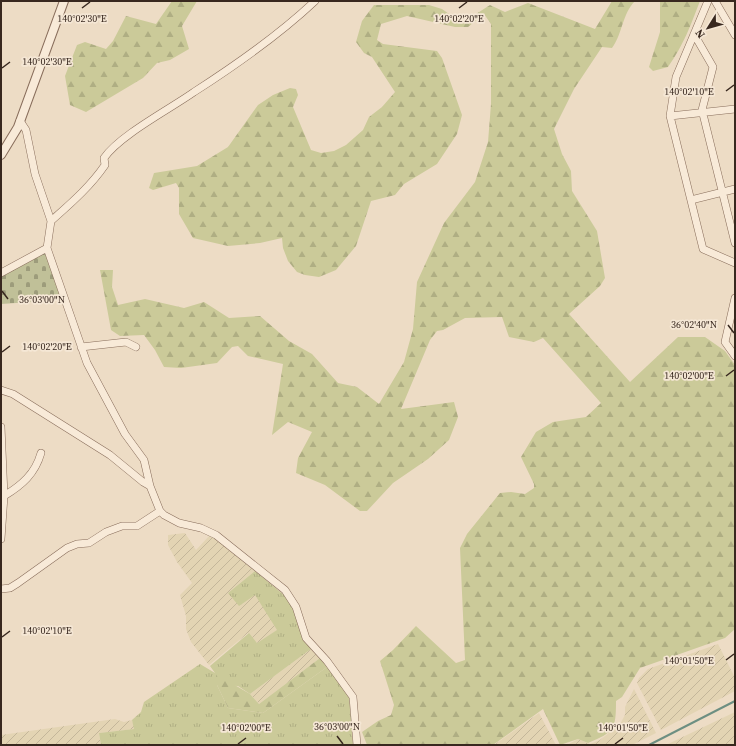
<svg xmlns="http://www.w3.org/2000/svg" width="736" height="746" viewBox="0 0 736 746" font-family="'Source Serif 4',serif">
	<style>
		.farmland { fill: url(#farmland-furrows) }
		.grass { fill: url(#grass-tufts) }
		.forest { fill: url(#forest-firs) }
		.cemetery { fill: url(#cemetery-stones) }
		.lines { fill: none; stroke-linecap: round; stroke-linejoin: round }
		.stream { stroke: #6d8f82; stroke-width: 2 }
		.minor-casing { stroke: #886d5b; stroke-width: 8 }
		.tertiary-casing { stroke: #886d5b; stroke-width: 10 }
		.minor { stroke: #f8ead8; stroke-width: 7 }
		.tertiary { stroke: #f8ead8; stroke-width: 8 }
		.ticks { fill: none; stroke: #38281f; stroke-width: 1.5 }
		.ticks-label { font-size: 10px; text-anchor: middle; fill: #38281f; stroke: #f5e7d5; stroke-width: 3.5; stroke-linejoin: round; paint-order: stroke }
	</style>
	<defs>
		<pattern id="farmland-furrows" width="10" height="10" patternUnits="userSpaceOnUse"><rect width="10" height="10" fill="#e3d4b3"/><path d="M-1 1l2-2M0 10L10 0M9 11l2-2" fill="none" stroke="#c4b69a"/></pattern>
		<pattern id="grass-tufts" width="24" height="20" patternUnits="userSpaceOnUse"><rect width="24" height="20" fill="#cbca99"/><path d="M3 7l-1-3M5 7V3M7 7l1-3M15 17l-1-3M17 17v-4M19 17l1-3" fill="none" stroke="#afae83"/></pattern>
		<pattern id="forest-firs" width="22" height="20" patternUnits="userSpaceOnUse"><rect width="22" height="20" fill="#cbca99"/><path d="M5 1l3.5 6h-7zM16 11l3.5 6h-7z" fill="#afae83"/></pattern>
		<pattern id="cemetery-stones" width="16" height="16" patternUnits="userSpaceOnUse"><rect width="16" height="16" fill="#c0c098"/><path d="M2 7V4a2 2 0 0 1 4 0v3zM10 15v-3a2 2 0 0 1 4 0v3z" fill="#9d9c7b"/></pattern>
	</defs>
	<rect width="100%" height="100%" fill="#eddcc5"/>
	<path class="farmland" d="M 185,533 L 196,550 L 210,535 L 255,571 L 228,593 L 255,595 L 278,630 L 257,643 L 248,633 L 209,665 L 191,642 L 186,629 L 186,616 L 180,595 L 192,583 L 177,562 L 168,545 L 168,535 Z
		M 718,644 L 735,678 L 735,691 L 661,730 L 637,683 L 639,678 L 648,669 Z
		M 311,649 L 320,658 L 259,704 L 250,694 Z
		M 634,689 L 656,733 L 632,745 L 567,745 L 578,739 L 590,744 L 600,740 L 620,724 L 625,715 L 625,707 Z
		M 735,712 L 735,745 L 668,744 Z
		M 539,713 L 556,745 L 494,745 Z
		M 115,719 L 124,722 L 132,720 L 135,729 L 99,733 L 101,745 L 1,745 L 1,735 Z"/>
	<path class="grass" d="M 255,571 L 284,595 L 291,603 L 304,639 L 311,649 L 250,694 L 238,686 L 217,685 L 228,708 L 263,713 L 327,667 L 349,696 L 353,745 L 101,745 L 99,733 L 134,729 L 132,720 L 141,712 L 144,702 L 200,664 L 215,673 L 210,666 L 249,633 L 257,643 L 277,630 L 255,595 L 239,606 L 228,593 Z"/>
	<path class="forest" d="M 172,1 L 197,1 L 182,26 L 189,49 L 170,60 L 157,63 L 143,78 L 86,112 L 70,105 L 65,76 L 77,45 L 85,42 L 106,49 L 113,41 L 126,16 L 156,24 Z
		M 612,1 L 635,1 C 622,14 623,33 612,48 L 602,47 L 574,89 L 554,129 L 562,154 L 571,171 L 572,191 L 597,231 L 605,278 L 600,286 L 569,314 L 630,382 L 678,337 L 705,337 L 725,351 L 735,365 L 735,629 L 725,638 L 640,668 L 622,697 L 616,701 C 616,730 614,732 588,743 L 578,739 L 560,745 L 543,709 L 493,745 L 367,745 L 362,732 L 378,721 L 391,715 L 394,705 L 380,661 L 393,650 L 416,626 L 456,663 L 465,660 L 460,548 L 467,534 L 500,493 L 511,492 L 525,494 L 534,488 L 534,484 L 521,457 L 536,432 L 553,422 L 586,417 L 601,403 L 543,338 L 534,342 L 509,337 L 502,317 L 465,318 L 443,330 L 437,331 L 430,340 L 401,409 L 454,402 L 458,417 L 449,440 L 428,459 L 393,483 L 367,511 L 360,511 L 325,485 L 296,473 L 298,458 L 312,432 L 288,422 L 272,435 L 283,364 L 248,356 L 238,346 L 232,347 L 217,363 L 181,368 L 164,367 L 155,350 L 144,335 L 120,336 L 111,330 L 100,270 L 113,270 L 112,287 L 118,305 L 145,299 L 184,308 L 204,302 L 229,318 L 260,316 L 289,341 L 312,354 L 338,383 L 357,387 L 379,404 L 404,362 L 413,329 L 417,282 L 444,223 L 475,182 L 488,142 L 491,104 L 491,24 L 484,14 L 468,27 L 455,27 L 407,16 L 381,24 L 377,40 L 383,44 L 437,51 L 442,58 L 462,115 L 457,134 L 437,164 L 404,184 L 395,195 L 371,201 L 356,246 L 336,270 L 319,277 L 305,275 L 297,272 L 288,261 L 283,248 L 282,238 L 260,243 L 228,246 L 193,238 L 179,214 L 179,188 L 176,183 L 153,190 L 149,188 L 154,173 L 197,166 L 228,147 L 258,105 L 273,95 L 290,88 L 296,89 L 298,95 L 293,107 L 311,150 L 321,153 L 334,151 L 346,145 L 363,130 L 369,117 L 382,107 L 395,92 L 372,57 L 364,53 L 356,42 L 362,21 L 374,5 L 429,5 L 442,9 L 462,23 L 490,5 L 505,12 L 528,3 L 595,29 Z
		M 660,1 L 700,1 C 690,27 684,44 668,67 L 653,71 L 649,67 L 660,32 Z
		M 320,658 L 327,667 L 263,713 L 228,708 L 217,685 L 216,674 L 250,694 L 259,704 Z"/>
	<path class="cemetery" d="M 45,252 L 62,300 L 1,304 L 1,275 Z"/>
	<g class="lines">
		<path class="stream" d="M 649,745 L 735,701"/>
		<g class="minor-casing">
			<path id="minor" d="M 708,1 L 676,77 L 670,116 L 703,249 L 735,263
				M 715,1 L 735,35
				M 694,34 L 713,67 L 702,110 L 735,243
				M 670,116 L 735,109
				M 20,121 L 26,130 L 35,174 L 51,221 L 47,248 L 87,363 L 125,434 L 144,460 L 150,486 L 160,511 L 164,515 L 179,523 L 201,528 L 216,535 L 285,590 L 296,607 L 306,638 L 327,661 L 353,697 L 357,745
				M 691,200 L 735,189
				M 51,221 C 70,204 90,187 105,165 L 104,158 C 120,135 170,109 194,92 C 236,65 279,35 315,1
				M 1,273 L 47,248
				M 735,298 L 725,342 L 735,356
				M 81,347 L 126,342 L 136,347
				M 1,390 L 13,394 L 110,455 L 143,482 L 150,486
				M 1,427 L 4,496 L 1,539
				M 4,496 C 22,485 35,474 41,453
				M 1,589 L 10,588 L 18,583 L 67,548 L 77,544 L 89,543 L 106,532 L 122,526 L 137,526 L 160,511"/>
		</g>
		<g class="tertiary-casing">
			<path id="tertiary" d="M 1,155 L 18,127 L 64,1"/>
		</g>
		<use href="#minor" class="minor"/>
		<use href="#tertiary" class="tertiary"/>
	</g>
	<path class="ticks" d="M 82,8 L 90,2M 459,8 L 467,2M 2,68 L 10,62M 726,91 L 734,85M 2,291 L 8,299M 728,325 L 734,333M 2,352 L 10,346M 726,376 L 734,370M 2,637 L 10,631M 726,660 L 734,654M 337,736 L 343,744M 238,744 L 246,738M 615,744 L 623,738"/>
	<g class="ticks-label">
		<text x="82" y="22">140°02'30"E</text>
		<text x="459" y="22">140°02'20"E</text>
		<text x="47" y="65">140°02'30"E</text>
		<text x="689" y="95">140°02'10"E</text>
		<text x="42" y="303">36°03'00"N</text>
		<text x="694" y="328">36°02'40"N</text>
		<text x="47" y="350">140°02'20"E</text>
		<text x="689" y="379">140°02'00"E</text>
		<text x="47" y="634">140°02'10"E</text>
		<text x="689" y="664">140°01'50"E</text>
		<text x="337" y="730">36°03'00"N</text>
		<text x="246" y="731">140°02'00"E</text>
		<text x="623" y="731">140°01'50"E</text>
	</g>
	<rect width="736" height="746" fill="none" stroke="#38281f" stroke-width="4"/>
	<g transform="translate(708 28) rotate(233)" stroke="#f5e7d5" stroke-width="3" paint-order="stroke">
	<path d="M0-3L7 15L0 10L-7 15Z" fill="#38281f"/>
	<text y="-6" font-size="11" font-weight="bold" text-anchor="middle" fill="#38281f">N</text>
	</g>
</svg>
